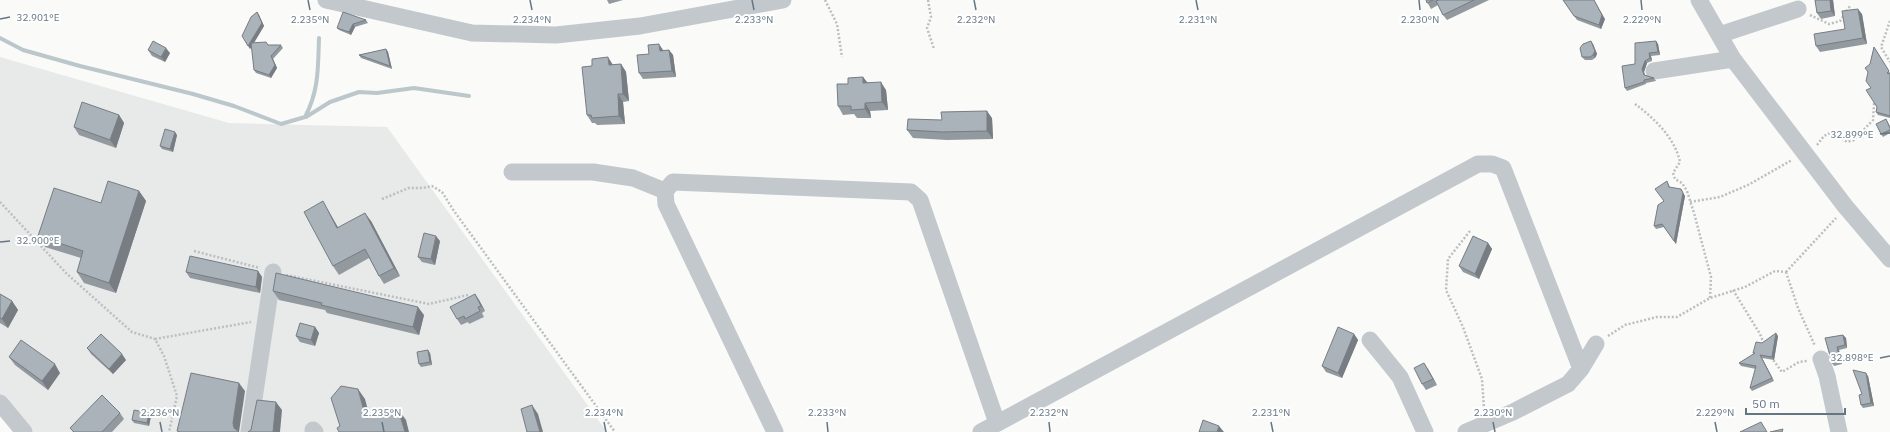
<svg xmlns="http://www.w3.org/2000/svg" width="1890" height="432" viewBox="0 0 1890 432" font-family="'IBM Plex Sans',sans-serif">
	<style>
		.built { fill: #e8e9e9 }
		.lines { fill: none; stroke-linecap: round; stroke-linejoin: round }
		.stream { stroke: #bbc7cb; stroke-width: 4 }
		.path { stroke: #bbbfc2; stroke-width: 2.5; stroke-dasharray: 2 2; stroke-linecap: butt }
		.minor { stroke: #c3c8cc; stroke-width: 17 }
		.wall { fill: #929a9f }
		.shaded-wall { fill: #777d82 }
		.building { fill: #aab3b9; stroke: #777d82 }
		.ticks { fill: none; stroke: #657683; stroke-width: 1.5 }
		.ticks-label { font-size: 10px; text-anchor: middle; fill: #657683; stroke: #fff; stroke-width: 4; stroke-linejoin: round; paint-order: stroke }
	</style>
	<rect width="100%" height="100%" fill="#fafaf8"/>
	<path class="built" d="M 0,57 L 229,123 L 387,127 L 607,432 L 20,432 L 0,408 Z"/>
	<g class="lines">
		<path class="stream" d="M 0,38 L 23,50 L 80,66 L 193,94 L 234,106 L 281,124 L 305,117 C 319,91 318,67 319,38
			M 306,117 L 330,102 L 359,92 L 377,93 L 414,88 L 469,96"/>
		<path class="path" d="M 825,0 L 837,24 L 842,57
			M 928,0 L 931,17 L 927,28 L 934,49
			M 1810,15 L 1829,24 L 1840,21 L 1850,6
			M 1890,21 L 1881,47 L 1890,62
			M 1635,104 C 1654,118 1675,138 1680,162 L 1673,173 L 1675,179 L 1682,183 L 1687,191 L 1694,213 L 1711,277 L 1710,298
			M 1817,145 L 1824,136 L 1832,132 L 1847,142 L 1854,140 L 1873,120 L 1874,104 L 1877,103
			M 382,199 L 409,188 L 423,188 L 432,186 L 442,192 L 454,211 L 615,432
			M 0,202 L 66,273 L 132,332 L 155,339 L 164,356 L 177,396 L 169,432
			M 1690,202 L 1720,197 L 1748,185 L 1792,160
			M 1470,231 L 1448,259 L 1446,290 L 1463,327 L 1482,379 L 1484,409
			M 194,251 L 260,268
			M 1786,272 L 1798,308 L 1815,346
			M 1786,272 L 1836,218
			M 286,275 L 429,304 L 468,295
			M 1733,290 L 1760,334 L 1764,344
			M 1608,336 L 1625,325 L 1657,317 L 1677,317 L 1710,298 L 1745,287 L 1775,271 L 1786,272
			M 155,339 L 251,322
			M 1771,357 L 1782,372 L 1799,362 L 1807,361"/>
		<path class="minor" d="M 326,0 L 472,33 L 556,35 L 640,26 L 783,0
			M 1699,0 L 1733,59 L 1845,206 L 1890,259
			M 1719,35 L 1798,9
			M 1654,71 L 1733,59
			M 512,172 L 593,172 L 633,178 L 665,191
			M 1370,340 L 1400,377 L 1425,432
			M 1821,359 L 1827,376 L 1839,432
			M 0,403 L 24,432
			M 313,430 L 315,432
			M 249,432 L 273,272
			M 775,432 L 666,204 L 665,191 L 673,182 L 911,192 L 920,200 L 997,423
			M 981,432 L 1478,164 L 1492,164 L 1503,168 L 1581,369
			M 1466,432 L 1513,412 L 1568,384 L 1581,369 L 1596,344"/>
	</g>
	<path class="wall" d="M 607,0 L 623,0 L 609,4 Z
		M 1426,0 L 1489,0 L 1447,20 L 1443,15 L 1438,5 L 1431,9 Z
		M 1563,0 L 1605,19 L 1601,29 L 1577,20 Z
		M 1815,0 L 1833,0 L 1835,16 L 1821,19 L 1817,13 Z
		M 257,12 L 259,15 L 264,26 L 254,43 L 268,45 L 281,45 L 283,48 L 273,59 L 277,68 L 271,78 L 256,73 L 254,70 L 252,47 L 250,49 Z
		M 1862,14 L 1867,44 L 1820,52 L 1816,46 L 1845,29 Z
		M 366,20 L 368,23 L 355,27 L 351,35 L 339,30 L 337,28 Z
		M 1656,41 L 1658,44 L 1660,55 L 1651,56 L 1652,61 L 1647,63 L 1644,72 L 1645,75 L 1654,78 L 1656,81 L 1646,83 L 1646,84 L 1627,91 L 1625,88 L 1635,64 Z
		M 1593,44 L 1597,54 L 1595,58 L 1592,60 L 1585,60 L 1582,57 Z
		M 1874,47 L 1890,73 L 1890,118 L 1878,115 L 1876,112 L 1877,107 L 1870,64 Z
		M 386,49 L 388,52 L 392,69 L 361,58 L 359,55 Z
		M 148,50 L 170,53 L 165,62 L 152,56 Z
		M 663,50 L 669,50 L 673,55 L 676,77 L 643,79 L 639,73 L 649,54 Z
		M 621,64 L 626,72 L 629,101 L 623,102 L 625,124 L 597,125 L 595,123 L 592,123 L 587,115 L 613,65 Z
		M 863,77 L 867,82 L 886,90 L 888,110 L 870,111 L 871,118 L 857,118 L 854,114 L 843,115 L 838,106 L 848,84 Z
		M 119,115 L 124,123 L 116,148 L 79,135 L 74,127 Z
		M 992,118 L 993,139 L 947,140 L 913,138 L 907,130 L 942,120 Z
		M 1886,119 L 1890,126 L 1890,133 L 1883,137 L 1881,134 Z
		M 177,135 L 173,152 L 162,149 L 160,146 Z
		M 1667,181 L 1670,187 L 1685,196 L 1676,244 L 1664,227 L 1656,229 L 1654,226 L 1664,201 Z
		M 139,191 L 146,201 L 116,293 L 84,283 L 77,272 L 81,258 L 45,247 L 38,236 L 101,203 Z
		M 328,210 L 338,228 L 371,221 L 400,276 L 384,284 L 379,276 L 369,258 L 339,275 L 333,266 Z
		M 440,241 L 435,265 L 422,262 L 418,257 Z
		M 1488,243 L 1492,249 L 1479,279 L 1463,272 L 1459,266 Z
		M 258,271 L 262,277 L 260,293 L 190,278 L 186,272 Z
		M 273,291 L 424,315 L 419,335 L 327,313 L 325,310 L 279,300 Z
		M 0,294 L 12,301 L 18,310 L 8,328 L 0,323 Z
		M 475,294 L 479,300 L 485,311 L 482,313 L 484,317 L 469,324 L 468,322 L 461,325 L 457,319 Z
		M 315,327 L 319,333 L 315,346 L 300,342 L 296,336 Z
		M 1354,334 L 1358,340 L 1342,378 L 1326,372 L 1322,366 Z
		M 1843,335 L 1846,338 L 1847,348 L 1839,350 L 1842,364 L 1834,366 L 1832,363 L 1825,338 Z
		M 1778,336 L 1774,360 L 1762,358 L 1774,381 L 1752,391 L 1750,388 L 1756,369 L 1741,366 L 1739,363 L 1754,354 L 1753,353 L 1762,343 Z
		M 87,348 L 126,360 L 113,374 L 91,354 Z
		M 430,353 L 432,365 L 421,367 L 419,364 Z
		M 9,357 L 60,373 L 48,390 L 15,365 Z
		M 1428,369 L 1437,385 L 1426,390 L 1422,384 Z
		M 1868,376 L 1874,406 L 1863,408 L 1861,405 L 1862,394 Z
		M 120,413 L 124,419 L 112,432 L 73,432 L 70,428 Z
		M 151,416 L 149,426 L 134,423 L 132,420 Z"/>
	<path class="shaded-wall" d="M 1594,0 L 1605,19 L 1601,29 L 1599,25 Z
		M 1830,0 L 1833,0 L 1835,16 L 1831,11 Z
		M 1858,9 L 1862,14 L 1867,44 L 1863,38 Z
		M 257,12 L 259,15 L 264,26 L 250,49 L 248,46 Z
		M 353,24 L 355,27 L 351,35 L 349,32 Z
		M 1591,41 L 1593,44 L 1597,54 L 1595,58 L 1593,55 Z
		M 1656,41 L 1658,44 L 1660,55 L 1658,52 Z
		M 659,44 L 663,50 L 664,56 L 660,51 Z
		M 166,48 L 170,53 L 165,62 L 161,57 Z
		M 386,49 L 388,52 L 392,69 L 390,66 Z
		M 669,50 L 673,55 L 676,77 L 672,71 Z
		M 1649,53 L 1651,56 L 1652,61 L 1650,58 Z
		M 271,56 L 273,59 L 277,68 L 271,78 L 269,75 Z
		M 608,57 L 613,65 L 609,65 Z
		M 1645,61 L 1647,63 L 1644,72 L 1646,78 L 1642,69 Z
		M 621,64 L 626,72 L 629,101 L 623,94 Z
		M 863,77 L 869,85 L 863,83 Z
		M 881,82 L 886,90 L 888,110 L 882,102 Z
		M 618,94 L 623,102 L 625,124 L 619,116 Z
		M 865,103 L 870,111 L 871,118 L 865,109 Z
		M 987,111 L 992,118 L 993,139 L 987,131 Z
		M 119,115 L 124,123 L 116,148 L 110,140 Z
		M 175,132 L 177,135 L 173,152 L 170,149 Z
		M 1681,189 L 1685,196 L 1676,244 L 1674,241 Z
		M 139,191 L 146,201 L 116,293 L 109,283 Z
		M 323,201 L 328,210 L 343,236 L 337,228 Z
		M 365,213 L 371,221 L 400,276 L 394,268 Z
		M 436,236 L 440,241 L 435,265 L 431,259 Z
		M 1488,243 L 1492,249 L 1479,279 L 1475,274 Z
		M 258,271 L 262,277 L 260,293 L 256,287 Z
		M 475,294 L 479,300 L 485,311 L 481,306 Z
		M 12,301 L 18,310 L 8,328 L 2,319 Z
		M 418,307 L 424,315 L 419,335 L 413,327 Z
		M 315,327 L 319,333 L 315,346 L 311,340 Z
		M 1776,333 L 1778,336 L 1774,360 L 1772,357 Z
		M 1354,334 L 1358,340 L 1342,378 L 1338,373 Z
		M 1843,335 L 1846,338 L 1847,348 L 1845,345 Z
		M 1837,347 L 1839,350 L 1842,364 L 1840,361 Z
		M 428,350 L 430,353 L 432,365 L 430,362 Z
		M 122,354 L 126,360 L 113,374 L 109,369 Z
		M 1760,355 L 1762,358 L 1774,381 L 1772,378 Z
		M 1424,363 L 1428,369 L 1437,385 L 1433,379 Z
		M 55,364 L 60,373 L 48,390 L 42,381 Z
		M 1866,373 L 1868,376 L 1874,406 L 1871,403 Z
		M 239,383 L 245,391 L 239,432 L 234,428 L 233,423 Z
		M 358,389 L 365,399 L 373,429 L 366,418 Z
		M 276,402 L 282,410 L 280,432 L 273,432 Z
		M 532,405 L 538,414 L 543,432 L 540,432 Z
		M 398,409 L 406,420 L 409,432 L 405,432 Z
		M 149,413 L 151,416 L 149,426 L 147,423 Z
		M 1219,426 L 1224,432 L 1217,432 Z"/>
	<path class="building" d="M 1426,0 L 1433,0 L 1427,3 Z
		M 1439,0 L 1474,0 L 1443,15 L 1436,1 Z
		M 1563,0 L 1594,0 L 1602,15 L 1599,25 L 1574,16 Z
		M 1815,0 L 1830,0 L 1831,11 L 1817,13 Z
		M 1858,9 L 1863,38 L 1816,46 L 1814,34 L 1845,29 L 1842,11 Z
		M 257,12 L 262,23 L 248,46 L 242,36 L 251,17 Z
		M 343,12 L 366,20 L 353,24 L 349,32 L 337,28 Z
		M 153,41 L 166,48 L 161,57 L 148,50 Z
		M 1591,41 L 1595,51 L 1593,55 L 1590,57 L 1582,57 L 1580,48 L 1583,44 Z
		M 1656,41 L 1658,52 L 1649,53 L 1650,58 L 1645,61 L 1642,69 L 1644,75 L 1654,78 L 1644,80 L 1644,82 L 1625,88 L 1622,66 L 1635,64 L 1635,43 Z
		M 266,42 L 268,45 L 281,45 L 271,56 L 275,65 L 269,75 L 254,70 L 251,43 Z
		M 659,44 L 660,51 L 669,50 L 672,71 L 639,73 L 637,55 L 649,54 L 648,45 Z
		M 1874,47 L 1889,71 L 1887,73 L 1890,74 L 1890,116 L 1876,112 L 1877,107 L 1866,90 L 1871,88 L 1866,81 L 1868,72 L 1865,68 L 1870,64 Z
		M 386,49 L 390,66 L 359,55 Z
		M 608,57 L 609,65 L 621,64 L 623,94 L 618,94 L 619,116 L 592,118 L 591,115 L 587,115 L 582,67 L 592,66 L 592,59 Z
		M 863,77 L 863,83 L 881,82 L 882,102 L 865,103 L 865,109 L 851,110 L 851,106 L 838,106 L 837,84 L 848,84 L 848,78 Z
		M 82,102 L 119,115 L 110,140 L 74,127 Z
		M 987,111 L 987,131 L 942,132 L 907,130 L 908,119 L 942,120 L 941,112 Z
		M 1886,119 L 1890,128 L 1890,130 L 1881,134 L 1876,124 Z
		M 165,129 L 175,132 L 170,149 L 160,146 Z
		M 108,181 L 139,191 L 109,283 L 77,272 L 83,251 L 38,236 L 54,188 L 101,203 Z
		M 1667,181 L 1669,187 L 1681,189 L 1683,193 L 1674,241 L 1662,224 L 1654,226 L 1658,205 L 1664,201 L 1655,189 Z
		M 323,201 L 337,228 L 365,213 L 394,268 L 379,276 L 365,249 L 333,266 L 304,212 Z
		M 424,233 L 436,236 L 431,259 L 418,257 Z
		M 1473,236 L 1488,243 L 1475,274 L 1459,266 Z
		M 190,256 L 258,271 L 256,287 L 186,272 Z
		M 276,273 L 418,307 L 413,327 L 321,305 L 322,303 L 273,291 Z
		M 0,294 L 12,301 L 2,319 L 0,318 Z
		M 475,294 L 481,306 L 478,307 L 480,311 L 465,319 L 464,316 L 457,319 L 450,307 Z
		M 300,323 L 315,327 L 311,340 L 296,336 Z
		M 1338,327 L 1354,334 L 1338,373 L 1322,366 Z
		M 1776,333 L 1772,357 L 1760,355 L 1772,378 L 1750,388 L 1756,366 L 1739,363 L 1755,353 L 1753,353 L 1756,342 L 1762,343 Z
		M 101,334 L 122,354 L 109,369 L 87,348 Z
		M 1843,335 L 1845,345 L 1837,347 L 1840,361 L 1832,363 L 1825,338 Z
		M 21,340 L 55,364 L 42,381 L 9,357 Z
		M 428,350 L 430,362 L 419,364 L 417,352 Z
		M 1424,363 L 1433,379 L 1422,384 L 1414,368 Z
		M 1853,370 L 1866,373 L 1871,403 L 1861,405 L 1859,395 L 1862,394 Z
		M 191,373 L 239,383 L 233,423 L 234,428 L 239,432 L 180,432 L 177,431 Z
		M 341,386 L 358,389 L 366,418 L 398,409 L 405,432 L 339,432 L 337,428 L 340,426 L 331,398 Z
		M 102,395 L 120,413 L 102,432 L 74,432 L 70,428 Z
		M 257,400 L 276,402 L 273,432 L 248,432 L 251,430 Z
		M 532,405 L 540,432 L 527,432 L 521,409 Z
		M 134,410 L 149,413 L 147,423 L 132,420 Z
		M 1203,420 L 1219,426 L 1217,432 L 1199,432 Z
		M 1761,422 L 1767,432 L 1740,432 Z
		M 1783,429 L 1782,432 L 1770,432 Z"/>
	<path class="ticks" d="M 308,0 L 310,10M 530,0 L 532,10M 752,0 L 754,10M 974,0 L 976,10M 1196,0 L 1198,10M 1419,0 L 1420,10M 1641,0 L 1642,10M 0,19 L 10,17M 1880,134 L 1890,133M 0,242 L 10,241M 1880,358 L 1890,356M 160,422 L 162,432M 382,422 L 384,432M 604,422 L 606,432M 827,422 L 828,432M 1049,422 L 1050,432M 1271,422 L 1273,432M 1493,422 L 1495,432M 1715,422 L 1717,432"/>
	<g class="ticks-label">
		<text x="38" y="21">32.901°E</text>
		<text x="310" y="23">2.235°N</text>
		<text x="532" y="23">2.234°N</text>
		<text x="754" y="23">2.233°N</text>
		<text x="1198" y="23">2.231°N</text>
		<text x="976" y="23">2.232°N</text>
		<text x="1420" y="23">2.230°N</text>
		<text x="1642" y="23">2.229°N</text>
		<text x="1852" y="138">32.899°E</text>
		<text x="38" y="244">32.900°E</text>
		<text x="1852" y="361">32.898°E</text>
		<text x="160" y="416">2.236°N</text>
		<text x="382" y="416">2.235°N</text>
		<text x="604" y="416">2.234°N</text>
		<text x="827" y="416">2.233°N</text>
		<text x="1049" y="416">2.232°N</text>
		<text x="1271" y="416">2.231°N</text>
		<text x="1493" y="416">2.230°N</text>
		<text x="1715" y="416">2.229°N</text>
	</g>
	<path d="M1746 408v6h99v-6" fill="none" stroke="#657683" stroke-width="2"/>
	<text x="1752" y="408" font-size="12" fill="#657683" stroke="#ffffff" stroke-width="3" paint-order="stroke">50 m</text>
</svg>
